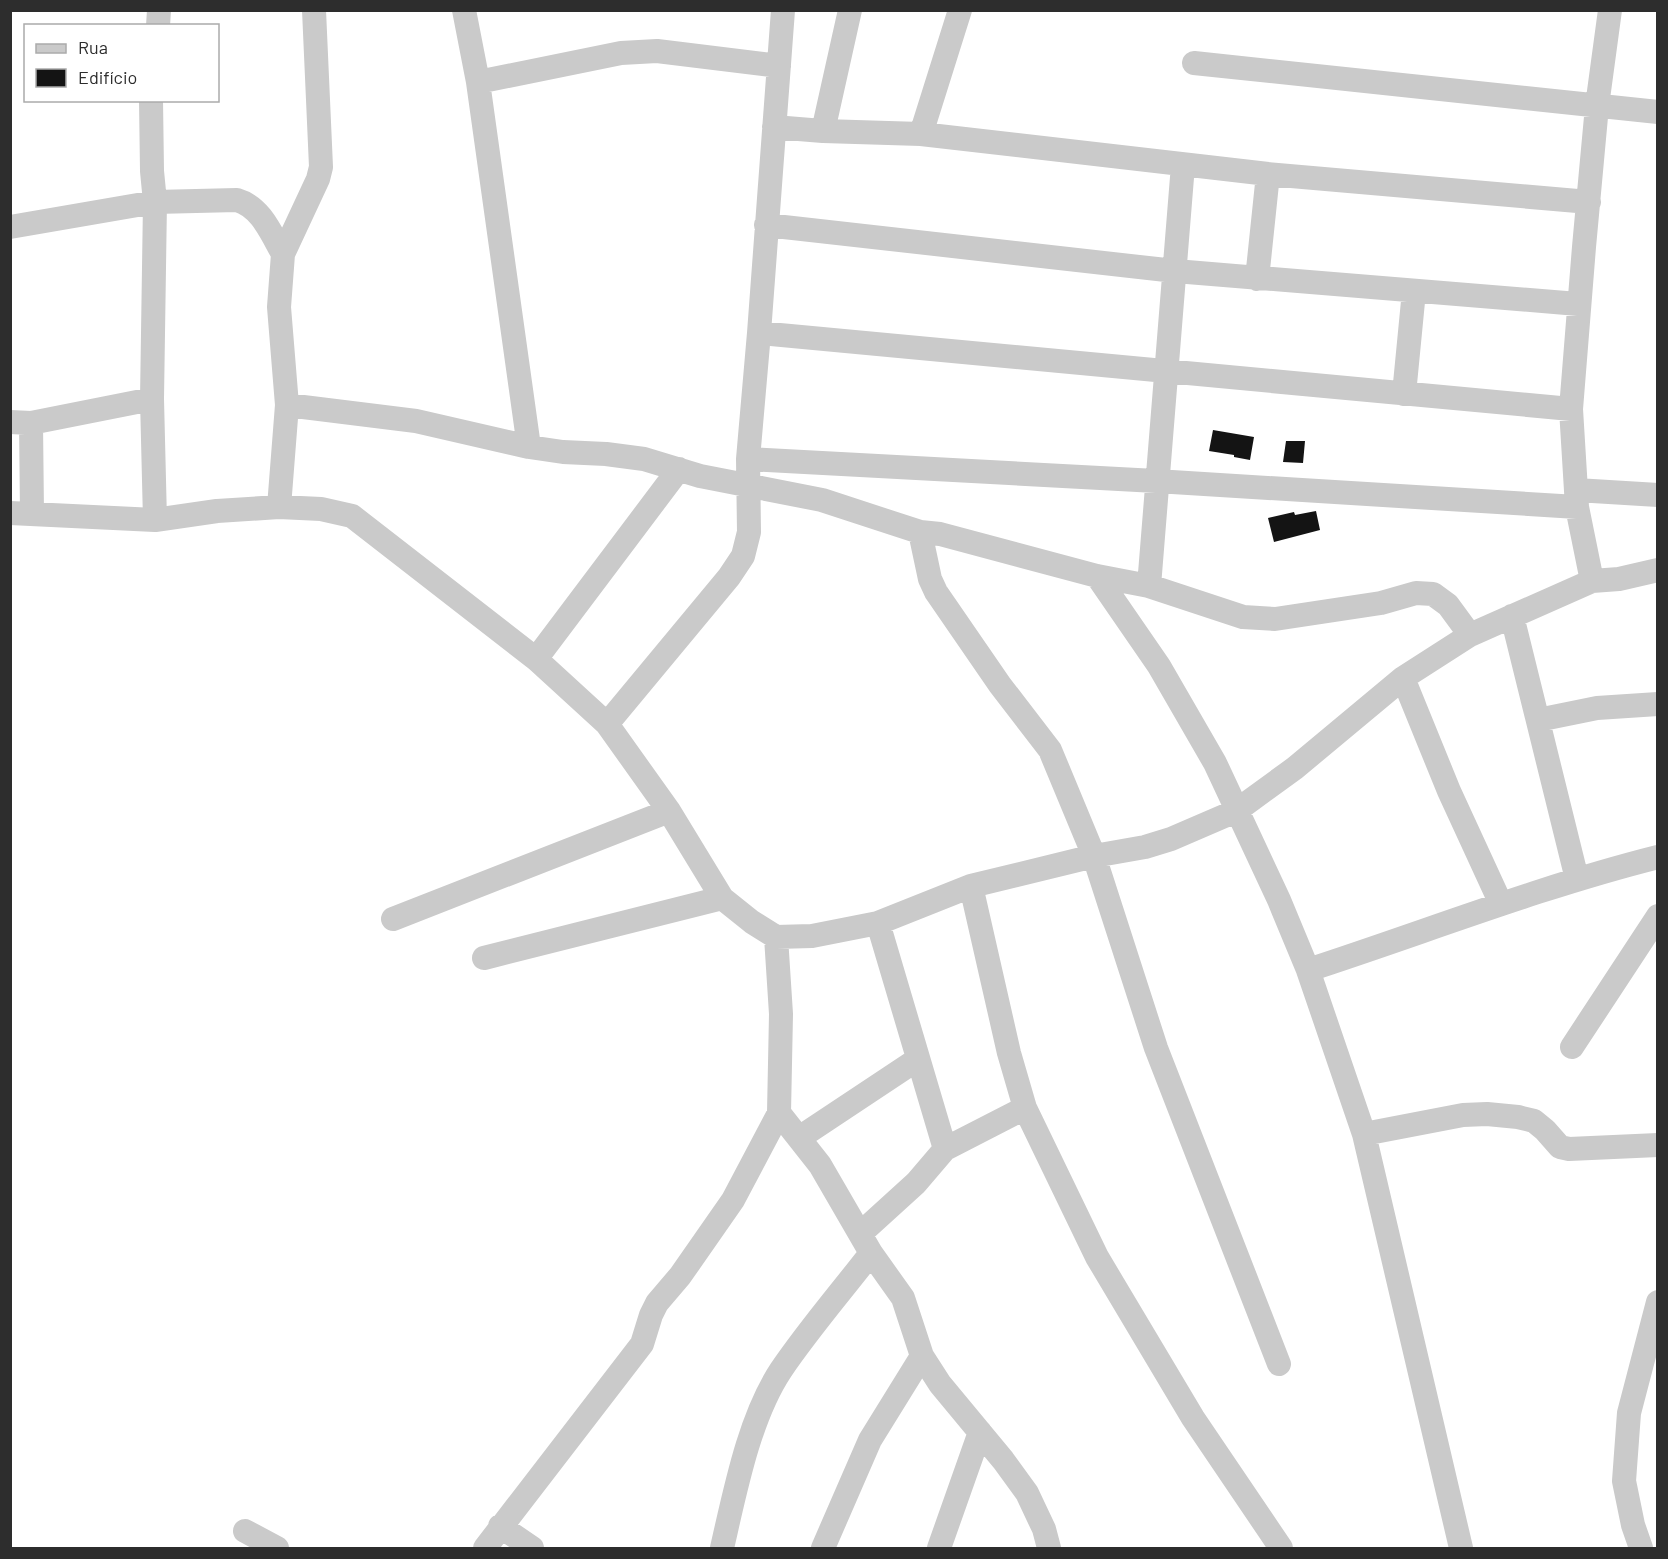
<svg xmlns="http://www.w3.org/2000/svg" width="1668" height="1559" viewBox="0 0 1668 1559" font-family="Barlow,sans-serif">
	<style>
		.building { fill: #141414 }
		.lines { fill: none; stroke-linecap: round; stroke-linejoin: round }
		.minor { stroke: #cacaca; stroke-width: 24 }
	</style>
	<rect width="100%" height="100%" fill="#fff"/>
	<path class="building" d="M 1213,430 L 1254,437 L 1250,460 L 1234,457 L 1234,455 L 1209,451 Z
		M 1286,441 L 1305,441 L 1303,463 L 1283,462 Z
		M 1316,511 L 1320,530 L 1274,542 L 1268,518 L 1294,512 L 1295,515 Z"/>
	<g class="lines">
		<path class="minor" d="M 464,10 L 478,82 L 529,447
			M 158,26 L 159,10
			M 1194,63 L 1658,112
			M 478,82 L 621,53 L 657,51 L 779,66
			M 774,127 L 823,131 L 921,134 L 1268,174 L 1589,202
			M 823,131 L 850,10
			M 921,134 L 960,10
			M 766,225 L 1175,271 L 1578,304
			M 10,227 L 155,202 L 152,171 L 151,100
			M 1257,279 L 1268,174
			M 759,333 L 1571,409
			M 1404,394 L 1414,291
			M 287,405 L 416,421 L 529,447 L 563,452 L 606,454 L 644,459 L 700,476 L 822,500 L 920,532 L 940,534 L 1097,576 L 1149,586 L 1243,617 L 1275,619 L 1381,603 L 1416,593 L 1433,594 L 1448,605 L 1470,635
			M 10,422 L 31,423 L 152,399
			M 31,423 L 32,513
			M 748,459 L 1156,481 L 1577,507
			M 1576,490 L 1658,495
			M 279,507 L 287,405 L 279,307 L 283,254 L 318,179 L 321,167 L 314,10
			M 10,513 L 155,520 L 217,511 L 279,507 L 321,509 L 352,516 L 536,659 L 607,724 L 669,811 L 722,898 L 752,922 L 776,937 L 812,936 L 878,923 L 971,886 L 1094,856 L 1145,847 L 1171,839 L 1236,811 L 1295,768 L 1403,678 L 1470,635 L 1592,581 L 1619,579 L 1658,570
			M 155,520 L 152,399 L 155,202 L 237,200 C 261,207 271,233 283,254
			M 920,532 L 930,579 L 936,592 L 1000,685 L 1050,750 L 1094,856 L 1156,1048 L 1279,1364
			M 1097,576 L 1159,666 L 1215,763 L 1279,900 L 1308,970 L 1364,1134 L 1461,1548
			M 1592,581 L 1577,507 L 1571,409 L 1584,247 L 1597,106 L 1610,10
			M 1149,586 L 1183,165
			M 1512,616 L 1577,879
			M 536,659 L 679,469
			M 1403,678 L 1449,791 L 1501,904
			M 1538,720 L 1597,708 L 1658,704
			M 607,724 L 729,577 L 743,556 L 749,532 L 748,459 L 759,333 L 783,10
			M 971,886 L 1009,1053 L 1025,1108 L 1097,1257 L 1193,1418 L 1281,1548
			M 393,919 L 669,811
			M 878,923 L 945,1149
			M 484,958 L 722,898
			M 1308,970 C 1425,932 1539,887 1658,857
			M 1572,1047 L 1658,916
			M 779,1113 L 820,1165 L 871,1253 L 903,1298 L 922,1356 L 940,1384 L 1003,1460 L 1027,1493 L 1044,1529 L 1049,1548
			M 1364,1134 L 1463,1115 L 1487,1114 L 1518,1117 L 1534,1121 L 1545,1130 L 1560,1147 L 1569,1149 L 1658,1145
			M 799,1138 L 918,1059
			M 861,1233 L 916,1183 L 945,1149 L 1025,1108
			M 500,1526 L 532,1548
			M 245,1531 L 277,1548
			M 485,1548 L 642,1344 L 651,1315 L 657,1303 L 680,1276 L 733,1200 L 779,1113 L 781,1014 L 776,937
			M 722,1548 C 735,1492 749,1418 781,1370 C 808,1330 841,1292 871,1253
			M 823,1548 L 870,1440 L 922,1356
			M 939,1548 L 980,1432
			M 1641,1548 L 1633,1525 L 1624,1481 L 1629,1413 L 1658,1302"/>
	</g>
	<rect width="1668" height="1559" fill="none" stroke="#2d2d2d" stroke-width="24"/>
	<rect x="24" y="24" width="195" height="78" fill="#ffffff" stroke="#ababab" stroke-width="1.5"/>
	<rect x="36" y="44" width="30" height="9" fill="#cacaca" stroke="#ababab" stroke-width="1.5"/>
	<text x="78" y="54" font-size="18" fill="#2d2d2d">Rua</text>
	<rect x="36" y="69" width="30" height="18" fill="#141414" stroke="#ababab" stroke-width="1.5"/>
	<text x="78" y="84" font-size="18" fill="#2d2d2d">Edifício</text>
</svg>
